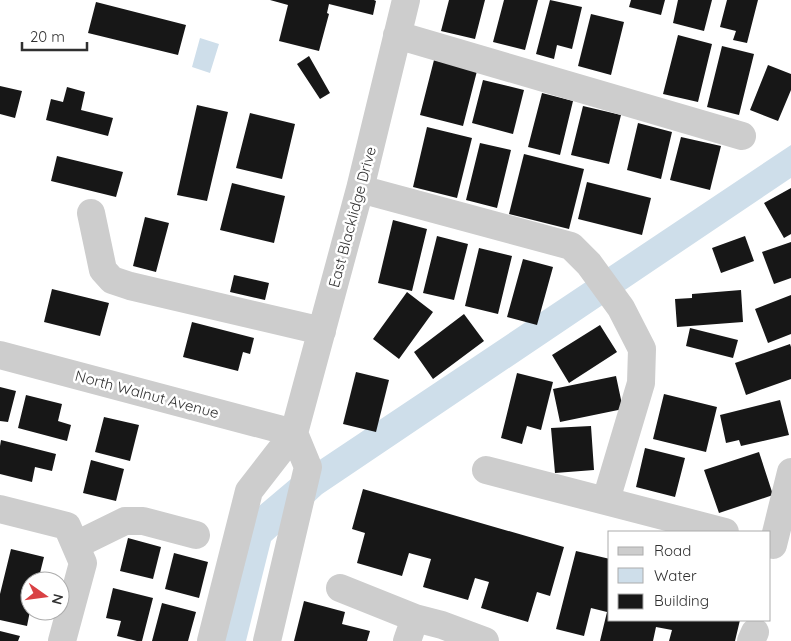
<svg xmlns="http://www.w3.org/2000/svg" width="791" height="641" viewBox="0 0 791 641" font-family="Quicksand,sans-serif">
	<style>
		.water { fill: #cedeea }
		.building { fill: #171717 }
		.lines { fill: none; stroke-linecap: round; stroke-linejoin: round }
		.minor { stroke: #cdcdcd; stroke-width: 28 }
		.labels { text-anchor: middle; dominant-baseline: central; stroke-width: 5; stroke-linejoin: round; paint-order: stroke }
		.street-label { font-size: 15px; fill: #303030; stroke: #fff }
	</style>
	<rect width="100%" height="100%" fill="#fff"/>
	<path class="water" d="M 200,38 L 219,44 L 210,73 L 192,67 Z
		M 791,145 L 791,178 L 322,494 L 271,541 L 246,641 L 224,641 L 259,506 L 291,479 Z"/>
	<path class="building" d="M 270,0 L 374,0 L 376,1 L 373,15 L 329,4 L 327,13 L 329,14 L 319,51 L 279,41 L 288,5 Z
		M 449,0 L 485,0 L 475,39 L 441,31 Z
		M 504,0 L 538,0 L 525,50 L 493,42 Z
		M 550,0 L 582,7 L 572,49 L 557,45 L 554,59 L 536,54 Z
		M 631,0 L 665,0 L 661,15 L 629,7 Z
		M 678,0 L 712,0 L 704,31 L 673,23 Z
		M 727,0 L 758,0 L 747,43 L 733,40 L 736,31 L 720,27 Z
		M 96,2 L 186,25 L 178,55 L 88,33 Z
		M 591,14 L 624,22 L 611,75 L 578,66 Z
		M 678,35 L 712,44 L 698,102 L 663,94 Z
		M 722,46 L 754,54 L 739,115 L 707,107 Z
		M 309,56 L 330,93 L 320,99 L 297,64 Z
		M 434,60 L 477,71 L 463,126 L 420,115 Z
		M 768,65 L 791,74 L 791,90 L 778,121 L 750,110 Z
		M 483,80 L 524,90 L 513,134 L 472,123 Z
		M 0,86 L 22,91 L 15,118 L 0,114 Z
		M 67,87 L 85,92 L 81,110 L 113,118 L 108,136 L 46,120 L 51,99 L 63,102 Z
		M 542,93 L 573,101 L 560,155 L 528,147 Z
		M 197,105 L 228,112 L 207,201 L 177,195 Z
		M 583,106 L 621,115 L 609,164 L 571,155 Z
		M 250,113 L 295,124 L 282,179 L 236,168 Z
		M 638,123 L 672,132 L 661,179 L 627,170 Z
		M 427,127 L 472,138 L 457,198 L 413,187 Z
		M 681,137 L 721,146 L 710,190 L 670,180 Z
		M 480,143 L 511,150 L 497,208 L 466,200 Z
		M 524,154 L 584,169 L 569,229 L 509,214 Z
		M 57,156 L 123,172 L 116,197 L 51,181 Z
		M 587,182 L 651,198 L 642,235 L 578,219 Z
		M 232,183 L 285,196 L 274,243 L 220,230 Z
		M 791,188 L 791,234 L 784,238 L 764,203 Z
		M 145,217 L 169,223 L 156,272 L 133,266 Z
		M 393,220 L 427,229 L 412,291 L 378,283 Z
		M 437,236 L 468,244 L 454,300 L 423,293 Z
		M 745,236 L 754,261 L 721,273 L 712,248 Z
		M 791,242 L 791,278 L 774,284 L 762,252 Z
		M 479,248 L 512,256 L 498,314 L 465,306 Z
		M 523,259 L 553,267 L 537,325 L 507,317 Z
		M 234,275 L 269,283 L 265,300 L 230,292 Z
		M 52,289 L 109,303 L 100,336 L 44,322 Z
		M 741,290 L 743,322 L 677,327 L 675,299 L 692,298 L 692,294 Z
		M 407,292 L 433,312 L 399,359 L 373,339 Z
		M 791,295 L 791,334 L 768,343 L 755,309 Z
		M 464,314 L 484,341 L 433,379 L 414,352 Z
		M 192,322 L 254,338 L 250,354 L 243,352 L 238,371 L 183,357 Z
		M 600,325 L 617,352 L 569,383 L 552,355 Z
		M 690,328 L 738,340 L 733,358 L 686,346 Z
		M 790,344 L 791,347 L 791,379 L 746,395 L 735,363 Z
		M 356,372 L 389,380 L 376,432 L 343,424 Z
		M 517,373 L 553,382 L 541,430 L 527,426 L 522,444 L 501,438 Z
		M 616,376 L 623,409 L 560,422 L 553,389 Z
		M 0,387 L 16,391 L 8,422 L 0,421 Z
		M 664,394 L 717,407 L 706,452 L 653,439 Z
		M 26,395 L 62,404 L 58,421 L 71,425 L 67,441 L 18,428 Z
		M 780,400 L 789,435 L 741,446 L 739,440 L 726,443 L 720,415 Z
		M 104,417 L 139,425 L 130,461 L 95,452 Z
		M 591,426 L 594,470 L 555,473 L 551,428 Z
		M 1,440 L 56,454 L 52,471 L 35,467 L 32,482 L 0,474 L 0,446 Z
		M 645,448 L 685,458 L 675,497 L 636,487 Z
		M 759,452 L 773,495 L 719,513 L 704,470 Z
		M 91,460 L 124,469 L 116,501 L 83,493 Z
		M 363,489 L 564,547 L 550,596 L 537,592 L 528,622 L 481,608 L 489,582 L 475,578 L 468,600 L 423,587 L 431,559 L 409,553 L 402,576 L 357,563 L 365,533 L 352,529 Z
		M 128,538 L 161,547 L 153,579 L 120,571 Z
		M 11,549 L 44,557 L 38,581 L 30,581 L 30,611 L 27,626 L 0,620 L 0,594 Z
		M 576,551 L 610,559 L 610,620 L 740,620 L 735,641 L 669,641 L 672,630 L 656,627 L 653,641 L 600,641 L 607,612 L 591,608 L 584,636 L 556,629 Z
		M 174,553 L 208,562 L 199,598 L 165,589 Z
		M 113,588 L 153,598 L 142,641 L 137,641 L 117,636 L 121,621 L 106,618 Z
		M 304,601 L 345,612 L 342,624 L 370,631 L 367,641 L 294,641 Z
		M 162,603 L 196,612 L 188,641 L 152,641 Z
		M 0,631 L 20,636 L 18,641 L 0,641 Z"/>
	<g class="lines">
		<path class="minor" d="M 397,35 L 742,136
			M 360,189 L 571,246 L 589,264 L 621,308 L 642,349 L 641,383 L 606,500
			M 91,213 L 103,270 L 112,280 L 130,286 L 322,331
			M 0,355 L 294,433
			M 486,470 L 725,532
			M 0,509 L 67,526 L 83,563 L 62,641
			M 76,545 L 125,521 L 143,521 L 196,535
			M 773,545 L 791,472
			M 340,588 L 415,618 L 442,625 L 485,641
			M 211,641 L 249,491 L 294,433 L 360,189 L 406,0
			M 267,641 L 308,467 L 294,433
			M 407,641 L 415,618
			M 751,641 L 755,632"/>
	</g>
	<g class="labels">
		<g class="street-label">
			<text transform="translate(352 217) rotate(-75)">East Blacklidge Drive</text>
			<text transform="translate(147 394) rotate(15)">North Walnut Avenue</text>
		</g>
	</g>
	<rect x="608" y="531" width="162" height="90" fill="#ffffff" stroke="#acacac"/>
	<rect x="618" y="547" width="25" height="8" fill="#cdcdcd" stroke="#acacac"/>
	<text x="654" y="556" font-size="15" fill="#303030">Road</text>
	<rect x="618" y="568" width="25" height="15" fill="#cedeea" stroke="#acacac"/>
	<text x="654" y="581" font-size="15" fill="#303030">Water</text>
	<rect x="618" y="594" width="25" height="15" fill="#171717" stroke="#acacac"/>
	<text x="654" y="606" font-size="15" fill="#303030">Building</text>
	<g transform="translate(45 596) rotate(104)"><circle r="24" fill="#ffffff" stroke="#acacac"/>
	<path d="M0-4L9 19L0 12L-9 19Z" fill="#d94144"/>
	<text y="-8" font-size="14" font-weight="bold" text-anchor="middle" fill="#303030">N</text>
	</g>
	<path d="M22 42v8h65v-8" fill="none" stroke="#303030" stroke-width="2.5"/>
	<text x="30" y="42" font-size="15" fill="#303030" stroke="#ffffff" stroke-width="4" paint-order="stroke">20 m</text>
</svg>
